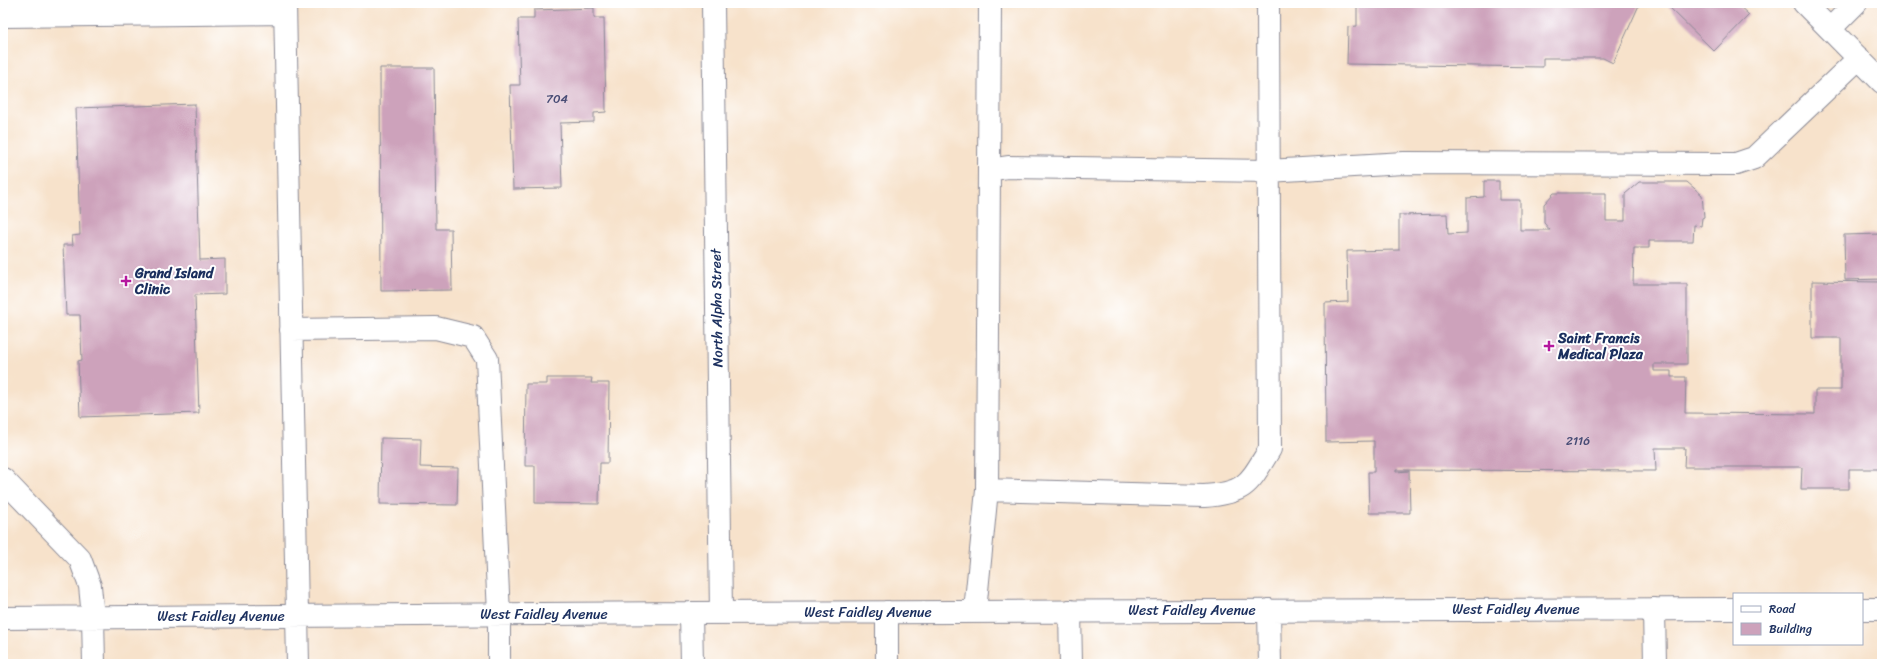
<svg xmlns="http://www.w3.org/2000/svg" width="1885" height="667" viewBox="0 0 1885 667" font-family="Sriracha,sans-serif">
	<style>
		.building { fill: #cda2bb }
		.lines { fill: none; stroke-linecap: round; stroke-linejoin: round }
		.minor-casing { stroke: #898894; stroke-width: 24 }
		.minor { stroke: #fff; stroke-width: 22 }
		.poi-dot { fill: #b5179e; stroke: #fff; stroke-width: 1.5 }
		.labels { text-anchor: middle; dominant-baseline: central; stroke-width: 4; stroke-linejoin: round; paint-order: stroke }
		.number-label { font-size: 12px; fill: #484c75 }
		.poi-label { font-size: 14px; font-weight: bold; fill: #1b2f5e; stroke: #fff; text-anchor: start }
		.street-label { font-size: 14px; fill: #1b2f5e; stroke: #fff }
	</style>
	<rect width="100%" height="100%" fill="#fff"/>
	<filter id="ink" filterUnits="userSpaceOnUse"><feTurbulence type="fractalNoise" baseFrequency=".025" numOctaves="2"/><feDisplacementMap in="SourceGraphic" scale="8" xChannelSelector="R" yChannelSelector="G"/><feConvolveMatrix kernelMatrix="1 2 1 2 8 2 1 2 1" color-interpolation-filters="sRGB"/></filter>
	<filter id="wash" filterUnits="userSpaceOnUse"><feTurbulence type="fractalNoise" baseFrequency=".012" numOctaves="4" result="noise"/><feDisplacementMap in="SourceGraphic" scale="16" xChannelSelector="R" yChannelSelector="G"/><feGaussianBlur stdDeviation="0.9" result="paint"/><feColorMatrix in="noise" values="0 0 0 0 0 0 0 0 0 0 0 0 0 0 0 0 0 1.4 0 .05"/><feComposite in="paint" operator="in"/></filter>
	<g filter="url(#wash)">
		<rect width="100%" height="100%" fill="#f7e2cb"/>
		<g id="blocks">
			<path class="building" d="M 1357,3 L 1640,3 L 1613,63 L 1603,58 L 1543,58 L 1543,67 L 1347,64 L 1348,27 L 1357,26 Z
				M 1665,3 L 1736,3 L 1749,15 L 1714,51 Z
				M 594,8 L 594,18 L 604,18 L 606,112 L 594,113 L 594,122 L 560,123 L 562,188 L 513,189 L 510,85 L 520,85 L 518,19 L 534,19 L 534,10 Z
				M 380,68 L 434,68 L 436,229 L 451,229 L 452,290 L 381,291 Z
				M 195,104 L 200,260 L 225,259 L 225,294 L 195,295 L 199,413 L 80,417 L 78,361 L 82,360 L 80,315 L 66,315 L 63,245 L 73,245 L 72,236 L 80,235 L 76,108 Z
				M 1484,181 L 1499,181 L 1499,200 L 1520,200 L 1520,230 L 1550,230 L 1544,223 L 1544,204 L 1554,193 L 1606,193 L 1606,221 L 1625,221 L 1625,194 L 1639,182 L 1687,182 L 1702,195 L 1704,217 L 1702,218 L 1701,226 L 1694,225 L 1693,241 L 1649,241 L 1649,248 L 1634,248 L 1633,284 L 1687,284 L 1687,364 L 1654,364 L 1654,371 L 1671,371 L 1671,377 L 1686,377 L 1685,413 L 1815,414 L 1815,390 L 1841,390 L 1841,338 L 1812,338 L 1812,281 L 1882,282 L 1882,469 L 1849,469 L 1849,489 L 1801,489 L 1802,467 L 1684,467 L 1685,448 L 1655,448 L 1656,471 L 1396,470 L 1396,472 L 1409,471 L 1410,513 L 1369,513 L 1368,472 L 1374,472 L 1374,441 L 1326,442 L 1325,303 L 1348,302 L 1347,251 L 1399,250 L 1399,215 L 1447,214 L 1448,234 L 1467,233 L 1467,198 L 1484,197 Z
				M 1882,234 L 1882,279 L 1845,280 L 1844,235 Z
				M 547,378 L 592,378 L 591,383 L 609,383 L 608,463 L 600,463 L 599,504 L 535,503 L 535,466 L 525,466 L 526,384 L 547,384 Z
				M 381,438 L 421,439 L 420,467 L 458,468 L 457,505 L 380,504 Z"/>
		</g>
	</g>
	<g filter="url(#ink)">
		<use href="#blocks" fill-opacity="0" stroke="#898894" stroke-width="1"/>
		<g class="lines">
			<g class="minor-casing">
				<path id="minor" d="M 285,3 L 298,664
					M 713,3 L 721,613
					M 1804,3 L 1882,82
					M 3,16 L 285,13
					M 1830,29 L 1856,3
					M 989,170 L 990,3
					M 291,330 L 436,328 L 473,337 L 487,359 L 499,614 L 499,664
					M 3,479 L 80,559 L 90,586 L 93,617 L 94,664
					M 987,490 L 1204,496 C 1247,493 1249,483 1270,449 L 1268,3
					M 1654,609 L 1655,664
					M 1862,609 L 1882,609
					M 1269,610 L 1270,664
					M 975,611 L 987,490 L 989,170 L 1008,167 L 1268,171 L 1404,163 L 1736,164 L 1754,158 L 1859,58
					M 1070,611 L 1071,664
					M 887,612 L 887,664
					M 691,613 L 692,664
					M 3,618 L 691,613 L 1734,609"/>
			</g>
			<use href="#minor" class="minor"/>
		</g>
	</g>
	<g class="poi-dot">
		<path d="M124 275h4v4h4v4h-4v4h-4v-4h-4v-4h4z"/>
		<path d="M1547 340h4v4h4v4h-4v4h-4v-4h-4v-4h4z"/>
	</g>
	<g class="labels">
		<g class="number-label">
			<text x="557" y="99">704</text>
			<text x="1578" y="441">2116</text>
		</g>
		<g class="poi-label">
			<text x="135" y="273">Grand Island<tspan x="135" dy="16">Clinic</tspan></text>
			<text x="1558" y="338">Saint Francis<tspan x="1558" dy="16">Medical Plaza</tspan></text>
		</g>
		<g class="street-label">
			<text transform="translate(717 308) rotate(-91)">North Alpha Street</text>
			<text x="1516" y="609">West Faidley Avenue</text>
			<text x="1192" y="610">West Faidley Avenue</text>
			<text x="868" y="612">West Faidley Avenue</text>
			<text x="544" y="614">West Faidley Avenue</text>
			<text x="221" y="616">West Faidley Avenue</text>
		</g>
	</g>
	<rect width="1885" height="667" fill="none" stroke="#fff" stroke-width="16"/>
	<rect x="1733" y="593" width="130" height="52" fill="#ffffff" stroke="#a4acbf"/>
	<rect x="1741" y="606" width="20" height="6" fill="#ffffff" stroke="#a4acbf"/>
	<text x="1769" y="613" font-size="12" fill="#1b2f5e">Road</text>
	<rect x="1741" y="623" width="20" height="12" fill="#cda2bb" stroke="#a4acbf"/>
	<text x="1769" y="633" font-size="12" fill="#1b2f5e">Building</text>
</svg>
